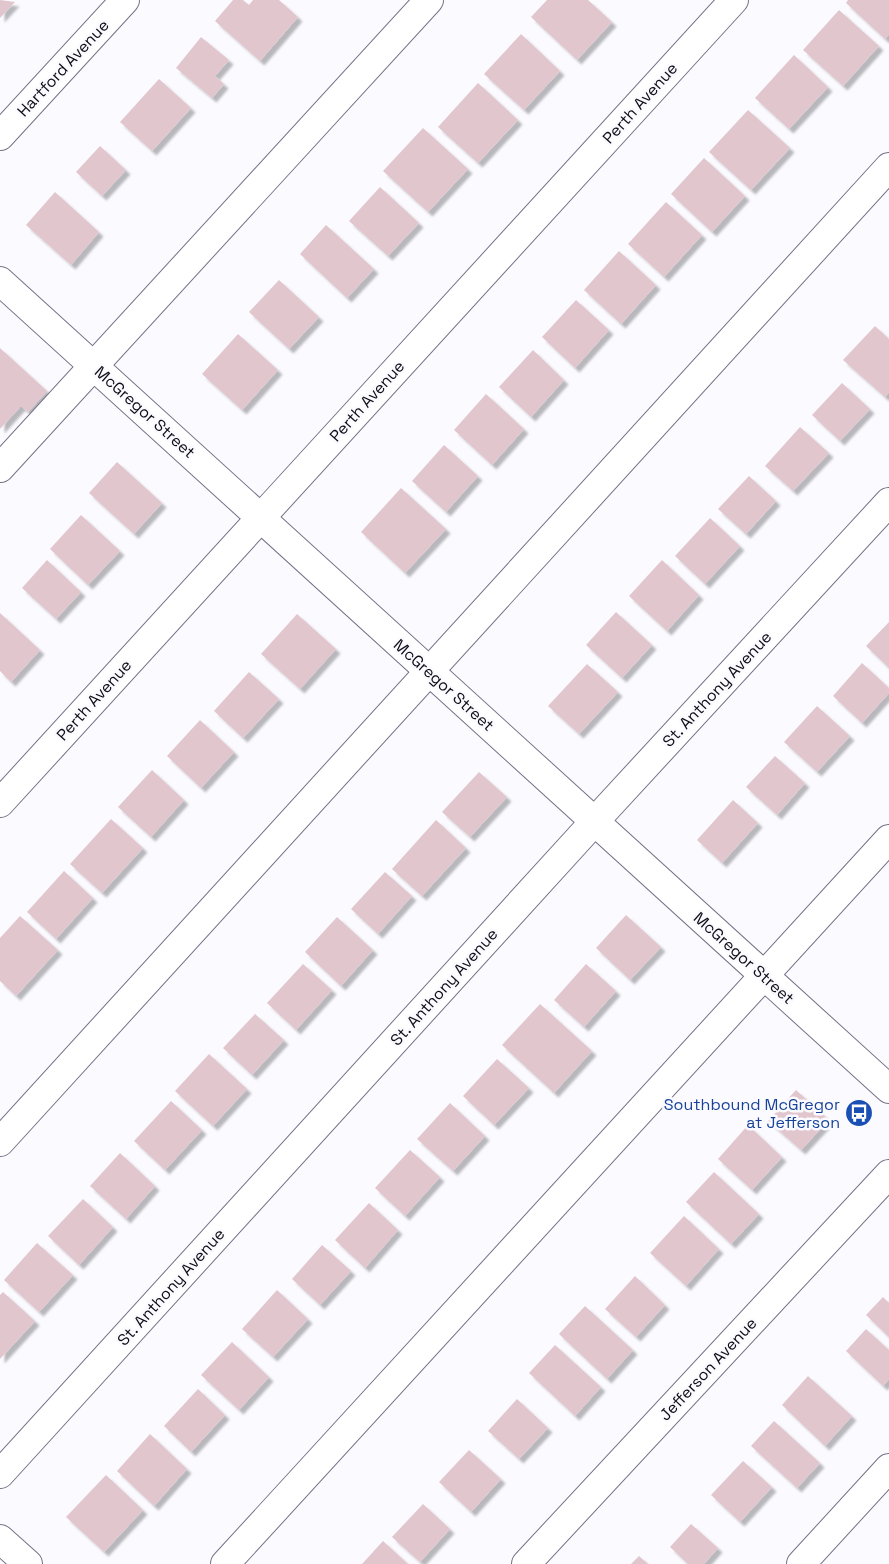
<svg xmlns="http://www.w3.org/2000/svg" width="889" height="1564" viewBox="0 0 889 1564" font-family="'Space Grotesk',sans-serif">
	<style>
		.building { fill: #e2c6ce; filter: url(#shadow) }
		.lines { fill: none; stroke-linecap: round; stroke-linejoin: round }
		.minor-casing { stroke: #767287; stroke-width: 30 }
		.major-casing { stroke: #767287; stroke-width: 30 }
		.minor { stroke: #fff; stroke-width: 28 }
		.major { stroke: #fff; stroke-width: 28 }
		.labels { text-anchor: middle; dominant-baseline: central; stroke-width: 5; stroke-linejoin: round; paint-order: stroke }
		.street-label { font-size: 16px; fill: #0f0d15; stroke: #fbfaff }
		.transit-label { font-size: 16px; fill: #164399; stroke: #fbfaff; text-anchor: end }
	</style>
	<defs>
		<filter id="shadow"><feDropShadow dx="4.5" dy="4.5" stdDeviation="1" flood-color="#0004"/></filter>
	</defs>
	<rect width="100%" height="100%" fill="#fbfaff"/>
	<path class="building" d="M 0,0 L 15,2 L 0,18 Z
		M 233,0 L 243,0 L 249,5 L 253,0 L 279,0 L 298,17 L 260,61 L 215,21 Z
		M 547,0 L 588,0 L 612,22 L 577,60 L 531,17 Z
		M 848,0 L 889,0 L 889,34 L 885,39 L 846,3 Z
		M 839,10 L 879,46 L 843,86 L 803,50 Z
		M 521,34 L 560,71 L 524,110 L 484,74 Z
		M 201,37 L 229,60 L 215,76 L 224,84 L 212,98 L 176,68 Z
		M 794,55 L 828,87 L 789,129 L 755,98 Z
		M 159,79 L 191,108 L 152,151 L 120,122 Z
		M 478,83 L 518,120 L 478,163 L 438,127 Z
		M 748,110 L 790,148 L 751,190 L 709,152 Z
		M 423,128 L 468,169 L 428,212 L 383,171 Z
		M 100,146 L 126,170 L 102,196 L 76,172 Z
		M 704,158 L 745,196 L 712,232 L 671,194 Z
		M 380,187 L 419,223 L 388,256 L 349,221 Z
		M 55,192 L 99,232 L 71,265 L 26,225 Z
		M 666,202 L 702,235 L 664,277 L 628,244 Z
		M 326,225 L 374,269 L 347,298 L 300,254 Z
		M 619,251 L 656,285 L 621,324 L 584,290 Z
		M 279,280 L 319,317 L 289,349 L 249,312 Z
		M 576,300 L 609,330 L 575,368 L 542,337 Z
		M 875,326 L 889,339 L 889,392 L 885,397 L 843,360 Z
		M 238,334 L 278,370 L 242,410 L 202,374 Z
		M 0,348 L 47,391 L 28,412 L 21,406 L 0,429 Z
		M 533,350 L 564,380 L 531,417 L 499,387 Z
		M 842,383 L 870,409 L 840,441 L 812,415 Z
		M 486,394 L 524,429 L 492,465 L 454,430 Z
		M 800,427 L 829,453 L 793,491 L 765,466 Z
		M 444,445 L 478,476 L 446,512 L 412,481 Z
		M 117,462 L 162,503 L 134,534 L 89,493 Z
		M 749,476 L 776,501 L 746,534 L 718,509 Z
		M 401,488 L 446,529 L 405,573 L 361,532 Z
		M 81,515 L 120,551 L 88,585 L 50,549 Z
		M 710,518 L 740,546 L 705,584 L 675,556 Z
		M 47,560 L 81,592 L 56,619 L 22,588 Z
		M 662,560 L 699,595 L 667,631 L 629,596 Z
		M 616,612 L 652,645 L 622,678 L 586,645 Z
		M 0,613 L 40,650 L 11,682 L 0,671 Z
		M 297,614 L 336,649 L 300,689 L 261,654 Z
		M 889,622 L 889,668 L 866,646 Z
		M 862,663 L 889,688 L 889,693 L 862,723 L 833,696 Z
		M 587,664 L 618,692 L 579,734 L 548,706 Z
		M 249,672 L 279,699 L 243,738 L 214,711 Z
		M 817,706 L 850,736 L 817,772 L 784,742 Z
		M 200,720 L 234,752 L 201,788 L 167,756 Z
		M 775,756 L 805,783 L 777,815 L 746,787 Z
		M 152,770 L 184,800 L 151,837 L 118,807 Z
		M 479,772 L 507,797 L 470,837 L 442,812 Z
		M 733,800 L 758,823 L 722,863 L 697,840 Z
		M 111,819 L 143,848 L 102,893 L 70,864 Z
		M 436,820 L 466,848 L 422,896 L 392,869 Z
		M 64,871 L 93,898 L 56,939 L 27,912 Z
		M 385,872 L 412,896 L 378,934 L 351,909 Z
		M 626,915 L 661,947 L 630,980 L 596,948 Z
		M 20,916 L 58,950 L 16,996 L 0,981 L 0,938 Z
		M 337,917 L 373,950 L 341,986 L 305,952 Z
		M 303,964 L 332,990 L 296,1030 L 267,1003 Z
		M 586,964 L 616,991 L 584,1027 L 554,1000 Z
		M 540,1004 L 592,1051 L 554,1093 L 502,1045 Z
		M 255,1014 L 284,1040 L 252,1075 L 223,1048 Z
		M 209,1054 L 247,1089 L 213,1126 L 175,1091 Z
		M 497,1059 L 529,1088 L 494,1125 L 463,1096 Z
		M 796,1090 L 829,1120 L 801,1150 L 768,1121 Z
		M 171,1101 L 202,1130 L 165,1170 L 134,1141 Z
		M 450,1103 L 485,1136 L 453,1171 L 417,1139 Z
		M 748,1125 L 782,1157 L 752,1190 L 718,1159 Z
		M 410,1150 L 440,1177 L 405,1216 L 375,1188 Z
		M 120,1153 L 155,1186 L 126,1219 L 90,1186 Z
		M 714,1172 L 759,1214 L 731,1244 L 686,1202 Z
		M 83,1199 L 113,1227 L 79,1265 L 48,1236 Z
		M 369,1203 L 398,1230 L 365,1268 L 335,1240 Z
		M 684,1216 L 719,1249 L 686,1286 L 650,1253 Z
		M 37,1243 L 73,1275 L 39,1312 L 4,1280 Z
		M 322,1245 L 351,1271 L 320,1305 L 292,1279 Z
		M 635,1276 L 665,1305 L 636,1337 L 605,1309 Z
		M 277,1290 L 308,1319 L 273,1357 L 242,1329 Z
		M 3,1292 L 35,1321 L 0,1359 L 0,1295 Z
		M 883,1297 L 889,1303 L 889,1337 L 866,1315 Z
		M 585,1306 L 633,1350 L 607,1379 L 559,1334 Z
		M 866,1329 L 889,1350 L 889,1379 L 883,1386 L 846,1351 Z
		M 232,1342 L 269,1377 L 239,1410 L 201,1375 Z
		M 555,1345 L 601,1387 L 575,1416 L 529,1373 Z
		M 808,1376 L 852,1416 L 825,1446 L 782,1405 Z
		M 198,1389 L 225,1415 L 191,1452 L 164,1426 Z
		M 517,1399 L 548,1428 L 519,1459 L 488,1431 Z
		M 774,1421 L 820,1463 L 797,1488 L 751,1446 Z
		M 150,1434 L 187,1469 L 154,1506 L 117,1471 Z
		M 469,1450 L 501,1479 L 471,1512 L 439,1482 Z
		M 743,1461 L 772,1487 L 740,1522 L 711,1495 Z
		M 106,1475 L 143,1510 L 104,1552 L 66,1517 Z
		M 423,1504 L 450,1529 L 420,1562 L 392,1537 Z
		M 691,1524 L 718,1548 L 704,1564 L 688,1564 L 670,1547 Z
		M 383,1541 L 408,1564 L 362,1564 Z
		M 639,1556 L 648,1564 L 631,1564 Z"/>
	<g class="lines">
		<g class="minor-casing">
			<path id="minor" d="M 0,136 L 125,0
				M 0,468 L 429,0
				M 0,803 L 734,0
				M 0,1142 L 889,167
				M 0,1474 L 594,822 L 889,502
				M 0,1539 L 28,1564
				M 225,1564 L 889,839
				M 526,1564 L 889,1174
				M 801,1564 L 889,1468"/>
		</g>
		<g class="major-casing">
			<path id="major" d="M 0,281 L 889,1089"/>
		</g>
		<use href="#minor" class="minor"/>
		<use href="#major" class="major"/>
	</g>
	<defs>
		<g id="bus-disc" transform="scale(1.4375)"><circle r="9.5" fill="#1a4fb4" stroke="#fbfaff"/><path d="M-5-6H5V4H4V6H2V4H-2V6H-4V4H-5ZM-3.5-4V0h7V-4ZM-3.5 1.2v1.5H-2V1.2ZM2 1.2v1.5H3.5V1.2Z" fill="#fff"/></g>
	</defs>
	<g fill-rule="evenodd">
		<use href="#bus-disc" x="859" y="1113"/>
	</g>
	<g class="labels">
		<g class="street-label">
			<text transform="translate(63 68) rotate(-47)">Hartford Avenue</text>
			<text transform="translate(640 103) rotate(-48)">Perth Avenue</text>
			<text transform="translate(367 401) rotate(-48)">Perth Avenue</text>
			<text transform="translate(145 412) rotate(42)">McGregor Street</text>
			<text transform="translate(444 685) rotate(42)">McGregor Street</text>
			<text transform="translate(717 689) rotate(-47)">St. Anthony Avenue</text>
			<text transform="translate(94 700) rotate(-48)">Perth Avenue</text>
			<text transform="translate(744 958) rotate(42)">McGregor Street</text>
			<text transform="translate(444 987) rotate(-48)">St. Anthony Avenue</text>
			<text transform="translate(171 1287) rotate(-48)">St. Anthony Avenue</text>
			<text transform="translate(708 1369) rotate(-47)">Jefferson Avenue</text>
		</g>
		<g class="transit-label">
			<text x="840" y="1104">Southbound McGregor<tspan x="840" dy="18">at Jefferson</tspan></text>
		</g>
	</g>
</svg>
